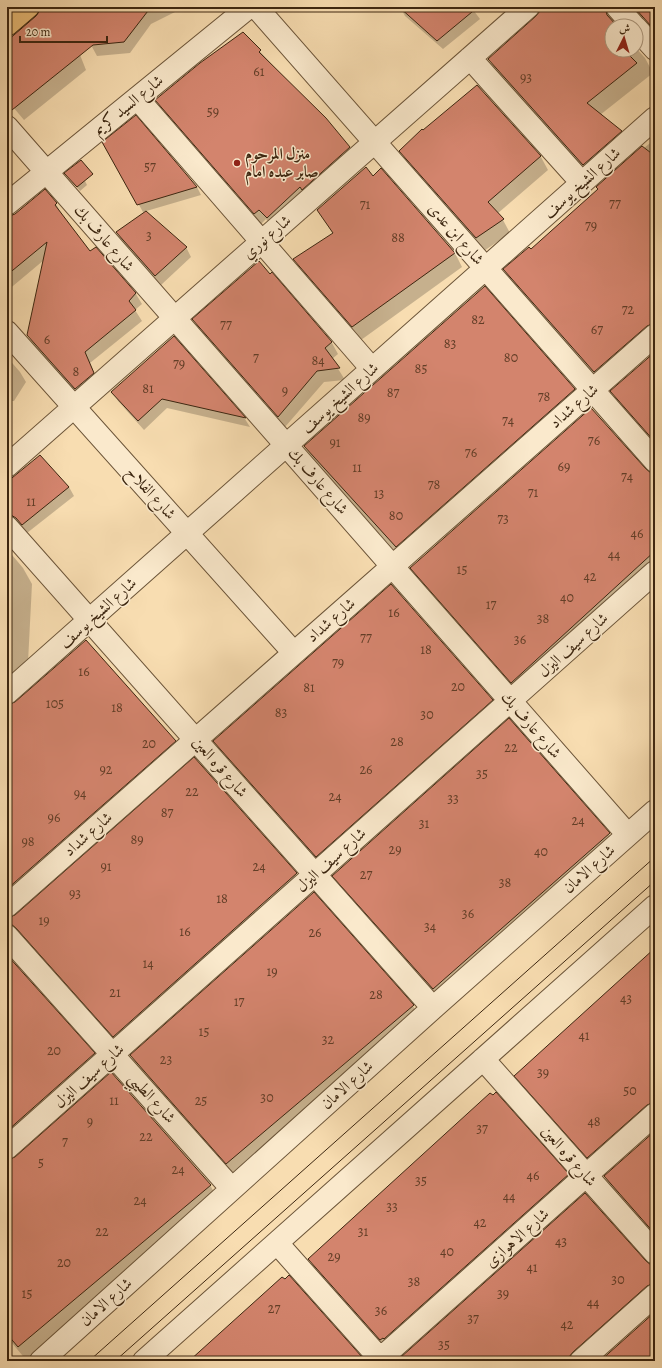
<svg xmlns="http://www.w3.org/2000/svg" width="662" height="1368" viewBox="0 0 662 1368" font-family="Alegreya,Amiri,serif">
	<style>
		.shadow { fill: #0003 }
		.building { fill: #d3846d; stroke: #3c2610 }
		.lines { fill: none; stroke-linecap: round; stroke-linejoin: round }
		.minor-casing { stroke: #6b5438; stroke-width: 24 }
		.major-casing { stroke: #3c2610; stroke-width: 24 }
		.minor { stroke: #fae9cc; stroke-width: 22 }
		.major { stroke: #ecbe78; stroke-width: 22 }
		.tram { stroke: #3c2610; stroke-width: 1 }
		.poi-dot { fill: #8f2418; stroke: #fae9cc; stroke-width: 1.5 }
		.labels { text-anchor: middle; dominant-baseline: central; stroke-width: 3; stroke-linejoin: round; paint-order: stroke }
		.number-label { font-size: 14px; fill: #623e27 }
		.street-label { font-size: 16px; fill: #3c2610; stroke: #fae9cc }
		.poi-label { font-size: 16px; font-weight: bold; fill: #3c2610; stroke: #fae9cc; text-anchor: start }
	</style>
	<rect width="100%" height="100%" fill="#f8ddb1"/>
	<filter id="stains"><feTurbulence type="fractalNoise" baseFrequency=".005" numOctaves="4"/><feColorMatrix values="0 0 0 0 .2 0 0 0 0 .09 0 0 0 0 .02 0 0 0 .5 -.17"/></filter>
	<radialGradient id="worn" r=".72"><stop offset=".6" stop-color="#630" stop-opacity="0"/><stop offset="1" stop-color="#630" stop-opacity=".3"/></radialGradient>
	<path class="shadow" d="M 44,7 L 61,7 L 86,70 L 24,120 L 7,100 L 7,42 L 37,17 Z
		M 95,7 L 185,7 L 151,24 L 130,53 L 97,56 L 91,45 Z
		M 400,7 L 471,7 L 480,19 L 443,49 L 405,16 Z
		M 541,7 L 655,7 L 655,34 L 613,19 L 613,23 L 616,26 L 612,26 L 612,50 L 636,50 L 636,48 L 645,58 L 653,73 L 600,115 L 621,131 L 630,146 L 592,180 L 498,75 L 489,59 L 537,17 L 541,12 Z
		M 243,33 L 349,148 L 355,158 L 273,228 L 266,219 L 261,224 L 162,110 L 156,100 Z
		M 477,86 L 541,157 L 548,170 L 497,214 L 503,220 L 510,233 L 484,251 L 408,165 L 401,151 Z
		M 135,117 L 197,187 L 201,195 L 143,212 L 104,143 Z
		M 655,139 L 655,341 L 603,387 L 513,285 L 504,270 L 531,250 L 598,190 L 597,187 Z
		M 381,170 L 455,253 L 462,267 L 361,340 L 302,272 L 294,259 L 333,234 L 318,210 L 373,177 Z
		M 69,171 L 85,181 L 87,185 L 80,191 L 66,174 Z
		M 45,191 L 56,204 L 62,215 L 90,252 L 95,248 L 136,294 L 142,304 L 135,310 L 142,321 L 90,363 L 99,384 L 82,399 L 34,346 L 28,335 L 44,260 L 7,291 L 7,218 L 15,215 Z
		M 117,233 L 186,247 L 191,257 L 161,285 L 123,242 Z
		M 272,274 L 332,343 L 338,354 L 332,359 L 345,380 L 324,382 L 285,427 L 200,331 L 194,320 Z
		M 174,337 L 245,419 L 250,427 L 167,408 L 144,430 L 118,401 L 113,392 Z
		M 655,353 L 655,446 L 620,407 L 612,391 Z
		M 7,357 L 20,372 L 26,382 L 14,401 L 7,401 Z
		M 574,389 L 584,406 L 406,563 L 315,463 L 305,447 Z
		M 645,470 L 650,474 L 655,474 L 655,575 L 521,698 L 420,583 L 411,568 Z
		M 7,483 L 69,487 L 74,496 L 27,533 L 18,524 L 7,518 Z
		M 7,549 L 23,568 L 32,584 L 27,682 L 7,701 Z
		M 492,700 L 501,717 L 326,873 L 224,758 L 214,741 Z
		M 7,706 L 175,741 L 184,757 L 7,914 Z
		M 194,759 L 296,874 L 306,890 L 123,1052 L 7,944 L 7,919 L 16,916 Z
		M 609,834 L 619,850 L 443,1005 L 343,892 L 334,876 Z
		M 655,950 L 655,1122 L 597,1174 L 525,1092 L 516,1076 Z
		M 7,956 L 94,1054 L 103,1070 L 7,1156 Z
		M 413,1006 L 422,1022 L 236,1180 L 141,1072 L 131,1056 Z
		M 655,1132 L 655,1239 L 615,1193 L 605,1177 Z
		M 7,1161 L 210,1185 L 219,1201 L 30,1361 L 27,1361 L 7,1337 Z
		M 568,1175 L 577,1192 L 391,1357 L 318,1275 L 309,1259 Z
		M 585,1194 L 645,1262 L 650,1266 L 655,1266 L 655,1303 L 590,1361 L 398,1361 Z
		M 289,1277 L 364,1361 L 191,1361 L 284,1281 Z"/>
	<path class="building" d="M 42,7 L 151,7 L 124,42 L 93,45 L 7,114 L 7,41 L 36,16 Z
		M 399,7 L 478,7 L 437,41 Z
		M 540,7 L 605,7 L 607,15 L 617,26 L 612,26 L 612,50 L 633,50 L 629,55 L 637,63 L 587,103 L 622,131 L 583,165 L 488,59 L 536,16 L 540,11 Z
		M 634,7 L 655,7 L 655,20 L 651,26 Z
		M 243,32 L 261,50 L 259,52 L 326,118 L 350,147 L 302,190 L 300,187 L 267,218 L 259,210 L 254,214 L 155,100 L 200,63 Z
		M 477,85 L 541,156 L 488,202 L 504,219 L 476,238 L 399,151 L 422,129 L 423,130 Z
		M 136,115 L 197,187 L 137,205 L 102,142 Z
		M 642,146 L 655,156 L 655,323 L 647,326 L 594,372 L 503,269 L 529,247 L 531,249 L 598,189 L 596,187 Z
		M 81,160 L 93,174 L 77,187 L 64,173 Z
		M 366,167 L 373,176 L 381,168 L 455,253 L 352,327 L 293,259 L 333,233 L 317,210 Z
		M 45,189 L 57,203 L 55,205 L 90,251 L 96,247 L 136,293 L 129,301 L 136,310 L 85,352 L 94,373 L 75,389 L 27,335 L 47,242 L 7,275 L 7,217 L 15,214 Z
		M 146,211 L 187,247 L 155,276 L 116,232 Z
		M 259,261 L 270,274 L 272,272 L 332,342 L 325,348 L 340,368 L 317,371 L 278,417 L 192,319 Z
		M 485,286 L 575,389 L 396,547 L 304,446 Z
		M 174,336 L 246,418 L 162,399 L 138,421 L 111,392 Z
		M 655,352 L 655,442 L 610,391 Z
		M 591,408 L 646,469 L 651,473 L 655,473 L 655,551 L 511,683 L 410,568 Z
		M 40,455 L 69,487 L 22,525 L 16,518 L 11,515 L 7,515 L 7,482 Z
		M 391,584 L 493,700 L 316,857 L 213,741 Z
		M 86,640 L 176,741 L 7,889 L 7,705 L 15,702 Z
		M 509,718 L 610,833 L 433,989 L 332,876 Z
		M 194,757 L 297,873 L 113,1037 L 16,928 L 11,924 L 7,924 L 7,918 L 15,915 Z
		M 314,892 L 414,1005 L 226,1164 L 130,1055 Z
		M 655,948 L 655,1102 L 647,1105 L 587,1158 L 514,1076 Z
		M 7,955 L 95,1053 L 7,1131 Z
		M 111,1072 L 211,1185 L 18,1347 L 7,1334 L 7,1160 L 15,1157 Z
		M 496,1092 L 569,1174 L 384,1339 L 383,1338 L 380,1340 L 308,1259 L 490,1093 L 493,1095 Z
		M 655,1131 L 655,1234 L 604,1176 Z
		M 585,1193 L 646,1261 L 651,1265 L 655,1265 L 655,1283 L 647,1286 L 573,1352 L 569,1357 L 569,1361 L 405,1361 L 401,1357 Z
		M 289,1275 L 362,1357 L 358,1361 L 189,1361 L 282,1277 L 285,1279 Z
		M 655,1312 L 655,1361 L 600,1361 Z"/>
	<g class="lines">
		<g class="minor-casing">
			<path id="minor" d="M 256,7 L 655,461
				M 617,7 L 634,26
				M 636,28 L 655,49
				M 470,58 L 582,183
				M 137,98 L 372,369
				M 7,127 L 628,835
				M 7,204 L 249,7
				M 7,332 L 294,653
				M 7,466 L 528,7
				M 7,527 L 433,1008
				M 7,693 L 655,118
				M 7,906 L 655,335
				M 7,936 L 232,1189
				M 483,1059 L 655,1253
				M 7,1148 L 655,572
				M 277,1243 L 382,1361
				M 41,1361 L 433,1008 L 655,811
				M 144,1361 L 655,906
				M 378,1361 L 655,1114
				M 581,1361 L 655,1295"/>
		</g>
		<g class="major-casing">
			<path id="major" d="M 7,25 L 28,7"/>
		</g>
		<use href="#minor" class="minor"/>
		<use href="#major" class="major"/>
		<path class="tram" d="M 89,1361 L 655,857
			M 115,1361 L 655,881"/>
	</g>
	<circle class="poi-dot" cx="237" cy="163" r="4"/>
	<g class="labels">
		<g class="number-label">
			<text x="259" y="71">61</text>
			<text x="526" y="77">93</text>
			<text x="213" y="111">59</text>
			<text x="150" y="166">57</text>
			<text x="615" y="203">77</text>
			<text x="365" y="204">71</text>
			<text x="591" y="225">79</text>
			<text x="149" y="235">3</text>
			<text x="398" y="237">88</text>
			<text x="628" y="309">72</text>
			<text x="478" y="319">82</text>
			<text x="226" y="324">77</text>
			<text x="597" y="329">67</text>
			<text x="47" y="339">6</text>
			<text x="450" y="343">83</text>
			<text x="256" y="357">7</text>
			<text x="511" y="357">80</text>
			<text x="318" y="360">84</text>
			<text x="179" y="363">79</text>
			<text x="421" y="368">85</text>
			<text x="76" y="371">8</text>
			<text x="148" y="388">81</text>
			<text x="285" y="390">9</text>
			<text x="393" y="392">87</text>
			<text x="544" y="396">78</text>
			<text x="364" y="417">89</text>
			<text x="508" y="420">74</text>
			<text x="594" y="440">76</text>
			<text x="335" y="442">91</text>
			<text x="471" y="452">76</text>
			<text x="564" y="466">69</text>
			<text x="357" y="467">11</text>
			<text x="627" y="476">74</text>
			<text x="434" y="484">78</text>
			<text x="533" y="492">71</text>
			<text x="379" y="493">13</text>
			<text x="31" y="501">11</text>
			<text x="396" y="515">80</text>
			<text x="503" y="518">73</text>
			<text x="637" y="533">46</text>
			<text x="614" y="554">44</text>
			<text x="462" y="569">15</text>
			<text x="590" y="576">42</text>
			<text x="567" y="597">40</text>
			<text x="491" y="604">17</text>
			<text x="394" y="612">16</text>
			<text x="543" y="618">38</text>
			<text x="366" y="637">77</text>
			<text x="520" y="639">36</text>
			<text x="426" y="649">18</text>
			<text x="338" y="662">79</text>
			<text x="84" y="671">16</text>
			<text x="458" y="686">20</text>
			<text x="309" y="687">81</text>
			<text x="55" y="703">105</text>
			<text x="117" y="707">18</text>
			<text x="281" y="712">83</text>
			<text x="427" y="714">30</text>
			<text x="397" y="741">28</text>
			<text x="149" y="743">20</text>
			<text x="511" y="747">22</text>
			<text x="106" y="769">92</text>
			<text x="366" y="769">26</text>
			<text x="482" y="773">35</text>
			<text x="192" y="791">22</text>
			<text x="80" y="793">94</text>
			<text x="335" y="796">24</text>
			<text x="453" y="798">33</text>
			<text x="167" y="812">87</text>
			<text x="54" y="817">96</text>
			<text x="578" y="820">24</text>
			<text x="424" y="823">31</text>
			<text x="137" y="839">89</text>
			<text x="28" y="841">98</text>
			<text x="395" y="849">29</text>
			<text x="541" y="851">40</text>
			<text x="106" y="866">91</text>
			<text x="259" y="866">24</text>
			<text x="366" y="874">27</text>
			<text x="505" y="882">38</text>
			<text x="75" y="893">93</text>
			<text x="222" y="898">18</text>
			<text x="468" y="913">36</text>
			<text x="44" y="920">19</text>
			<text x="430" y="926">34</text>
			<text x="185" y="931">16</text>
			<text x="315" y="932">26</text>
			<text x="148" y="963">14</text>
			<text x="272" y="971">19</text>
			<text x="115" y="992">21</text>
			<text x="376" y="994">28</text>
			<text x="626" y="998">43</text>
			<text x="239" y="1001">17</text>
			<text x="204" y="1031">15</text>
			<text x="584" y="1035">41</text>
			<text x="328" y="1039">32</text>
			<text x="54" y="1050">20</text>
			<text x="166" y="1059">23</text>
			<text x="543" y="1072">39</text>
			<text x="630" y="1090">50</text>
			<text x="267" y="1097">30</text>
			<text x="114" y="1100">11</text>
			<text x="201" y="1100">25</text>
			<text x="90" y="1121">9</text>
			<text x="594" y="1121">48</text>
			<text x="482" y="1128">37</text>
			<text x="146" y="1136">22</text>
			<text x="65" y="1141">7</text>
			<text x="41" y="1162">5</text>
			<text x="178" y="1169">24</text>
			<text x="533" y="1175">46</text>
			<text x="421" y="1180">35</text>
			<text x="509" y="1196">44</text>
			<text x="140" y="1200">24</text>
			<text x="392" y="1206">33</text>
			<text x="480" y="1222">42</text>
			<text x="102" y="1231">22</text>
			<text x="363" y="1231">31</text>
			<text x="561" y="1241">43</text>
			<text x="447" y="1251">40</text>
			<text x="334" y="1256">29</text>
			<text x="64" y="1262">20</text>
			<text x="532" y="1267">41</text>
			<text x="618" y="1279">30</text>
			<text x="414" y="1281">38</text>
			<text x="27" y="1293">15</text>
			<text x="503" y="1293">39</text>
			<text x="593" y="1302">44</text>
			<text x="274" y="1308">27</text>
			<text x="381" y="1310">36</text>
			<text x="473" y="1318">37</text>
			<text x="567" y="1324">42</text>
			<text x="444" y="1344">35</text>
		</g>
		<g class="street-label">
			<text transform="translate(128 105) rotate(-39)">شارع السيد كريم</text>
			<text transform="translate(582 183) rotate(-42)">شارع الشيخ يوسف</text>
			<text transform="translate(456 234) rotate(49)">شارع ابن عدى</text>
			<text transform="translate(267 237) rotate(-41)">شارع نوري</text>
			<text transform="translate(104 238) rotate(49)">شارع عارف بك</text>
			<text transform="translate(340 398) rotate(-42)">شارع الشيخ يوسف</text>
			<text transform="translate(574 406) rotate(-41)">شارع شداد</text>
			<text transform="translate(318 481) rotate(49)">شارع عارف بك</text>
			<text transform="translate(151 493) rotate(48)">شارع الفلاح</text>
			<text transform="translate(98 613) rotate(-42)">شارع الشيخ يوسف</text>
			<text transform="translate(331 620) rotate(-41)">شارع شداد</text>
			<text transform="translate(573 645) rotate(-42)">شارع سيف اليزل</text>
			<text transform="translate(531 725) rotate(49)">شارع عارف بك</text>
			<text transform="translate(220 767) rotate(49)">شارع قره العين</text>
			<text transform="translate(88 834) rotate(-41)">شارع شداد</text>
			<text transform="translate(331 860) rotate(-42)">شارع سيف اليزل</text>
			<text transform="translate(589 869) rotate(-42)">شارع الامان</text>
			<text transform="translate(89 1076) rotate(-42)">شارع سيف اليزل</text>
			<text transform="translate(347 1085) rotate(-42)">شارع الامان</text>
			<text transform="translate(152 1098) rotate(48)">شارع الطيبي</text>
			<text transform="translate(569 1156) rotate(49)">شارع قره العين</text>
			<text transform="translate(517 1238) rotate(-42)">شارع الاهوازى</text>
			<text transform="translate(106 1302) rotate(-42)">شارع الامان</text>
		</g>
		<g class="poi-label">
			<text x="245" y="154">منزل المرحوم<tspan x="245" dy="18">صابر عبده امام</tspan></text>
		</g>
	</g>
	<rect width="662" height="1368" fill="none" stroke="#f8ddb1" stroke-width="24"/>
	<rect x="8" y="8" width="646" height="1352" fill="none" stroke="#3c2610" stroke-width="2"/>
	<rect x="12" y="12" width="638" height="1344" fill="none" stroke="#3c2610"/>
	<g transform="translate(624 38) rotate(5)"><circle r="19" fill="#fae9cc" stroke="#ae9b81"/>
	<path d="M0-3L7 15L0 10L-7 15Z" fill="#8f2418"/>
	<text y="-6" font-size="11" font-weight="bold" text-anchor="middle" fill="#3c2610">ش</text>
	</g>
	<path d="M20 36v6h87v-6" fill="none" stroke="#3c2610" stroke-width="2"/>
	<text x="26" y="36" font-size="12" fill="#3c2610" stroke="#fae9cc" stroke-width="3" paint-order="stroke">20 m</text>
	<rect width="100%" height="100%" filter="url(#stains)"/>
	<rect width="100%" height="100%" fill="url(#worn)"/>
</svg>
